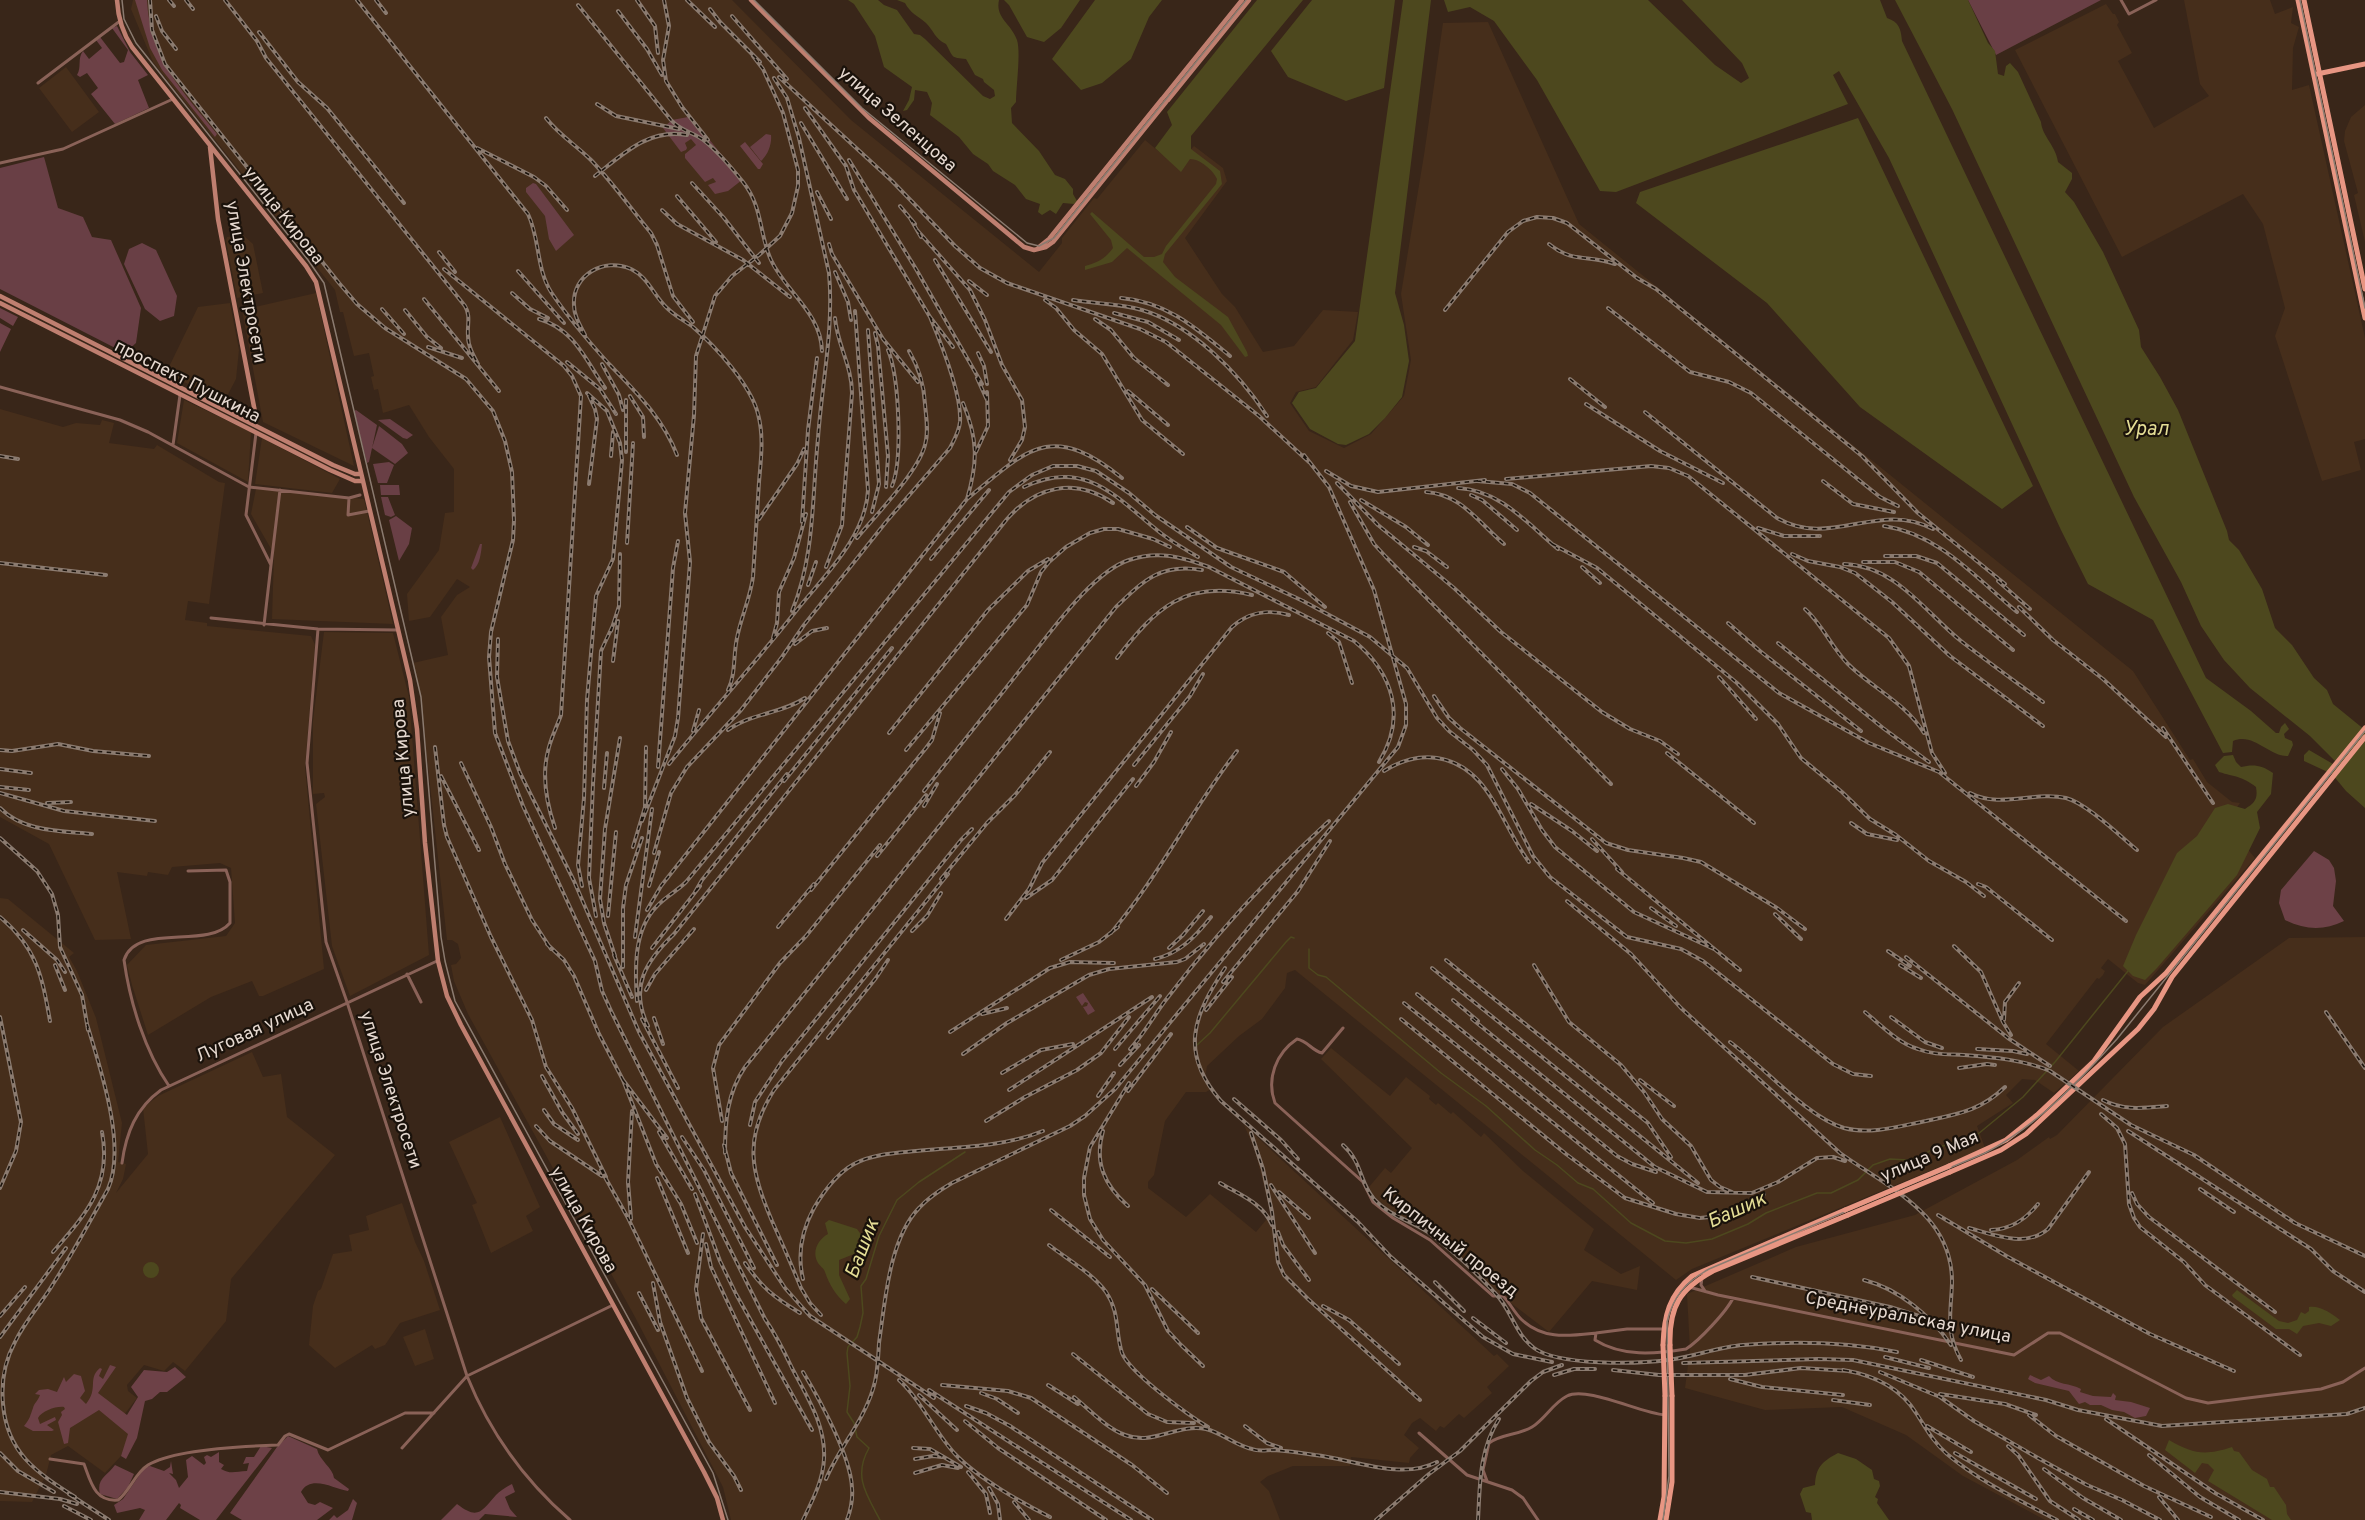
<svg xmlns="http://www.w3.org/2000/svg" width="2365" height="1520" viewBox="0 0 2365 1520" font-family="Overpass,sans-serif">
	<style>
		.built { fill: #462e1b }
		.green { fill: #693f45 }
		.forest { fill: #6d4147 }
		.water { fill: #4d481e }
		.lines { fill: none; stroke-linecap: round; stroke-linejoin: round }
		.stream { stroke: #4d481e; stroke-width: 1.5 }
		.street { stroke: #8a6258; stroke-width: 3 }
		.secondary { stroke: #bf7f70; stroke-width: 4.5 }
		.primary { stroke: #e89683; stroke-width: 5 }
		.tram { stroke: #8b7b70; stroke-width: 1.5 }
		.rail-casing { stroke: #8b7b70; stroke-width: 4 }
		.rail { stroke: #1a120b; stroke-width: 1.5; stroke-dasharray: 4.5; stroke-linecap: butt }
		.primary-bridge { stroke: #e89683; stroke-width: 5 }
		.labels { text-anchor: middle; dominant-baseline: central; stroke-width: 4.5; stroke-linejoin: round; paint-order: stroke }
		.street-label { font-size: 18px; fill: #e6d9d0; stroke: #1a120b }
		.water-label { font-size: 20px; font-style: italic; fill: #e4dd95; stroke: #1a120b }
	</style>
	<rect width="100%" height="100%" fill="#392619"/>
	<path class="built" d="M 133,0 L 732,0 L 851,120 L 1039,272 L 1062,243 L 1062,238 L 1094,198 L 1097,199 L 1145,140 L 1176,166 L 1194,146 L 1223,168 L 1227,181 L 1185,238 L 1222,294 L 1235,307 L 1263,352 L 1294,346 L 1323,310 L 1358,312 L 1353,340 L 1316,387 L 1296,392 L 1290,403 L 1309,431 L 1344,448 L 1371,434 L 1404,396 L 1411,360 L 1401,294 L 1424,155 L 1443,23 L 1488,22 L 1579,224 L 2133,671 L 2190,760 L 2193,759 L 2207,782 L 2232,802 L 2240,803 L 2221,831 L 2245,846 L 2255,858 L 2145,985 L 2138,983 L 2108,959 L 2101,968 L 2105,971 L 2103,975 L 2099,979 L 2097,978 L 2046,1044 L 2079,1071 L 2054,1093 L 2035,1080 L 2022,1079 L 2006,1095 L 2013,1103 L 1977,1126 L 1985,1148 L 1692,1269 L 1676,1280 L 1295,970 L 1287,973 L 1285,988 L 1262,1019 L 1239,1036 L 1207,1066 L 1205,1078 L 1211,1089 L 1206,1092 L 1186,1092 L 1165,1121 L 1154,1175 L 1148,1182 L 1148,1188 L 1186,1217 L 1210,1194 L 1256,1232 L 1271,1214 L 1255,1150 L 1244,1125 L 1494,1356 L 1497,1354 L 1509,1366 L 1487,1387 L 1492,1393 L 1464,1418 L 1459,1414 L 1444,1428 L 1440,1426 L 1436,1431 L 1420,1418 L 1412,1423 L 1404,1435 L 1419,1448 L 1410,1458 L 1409,1463 L 1351,1457 L 1350,1466 L 1293,1466 L 1268,1476 L 1260,1482 L 1269,1491 L 1280,1520 L 731,1520 L 723,1487 L 635,1317 L 468,1014 L 454,981 L 451,965 L 456,964 L 461,958 L 458,944 L 452,940 L 447,940 L 420,693 L 413,663 L 448,655 L 441,617 L 457,595 L 470,587 L 457,579 L 430,617 L 409,621 L 407,594 L 439,550 L 445,513 L 454,512 L 454,469 L 429,437 L 409,405 L 383,413 L 378,389 L 374,390 L 371,377 L 374,376 L 369,353 L 354,356 L 343,312 L 340,312 L 335,290 L 153,62 L 131,9 Z
		M 2184,0 L 2270,0 L 2275,14 L 2293,7 L 2291,23 L 2299,27 L 2293,48 L 2292,90 L 2309,85 L 2365,338 L 2365,439 L 2354,442 L 2361,470 L 2322,481 L 2275,336 L 2285,308 L 2263,224 L 2243,194 L 2122,257 L 2015,50 L 2106,4 L 2113,14 L 2115,14 L 2119,22 L 2117,25 L 2132,53 L 2118,61 L 2154,128 L 2209,96 L 2200,84 Z
		M 66,67 L 99,112 L 72,132 L 39,88 Z
		M 2365,105 L 2365,242 L 2354,195 L 2358,193 L 2344,141 L 2345,131 L 2351,117 Z
		M 243,235 L 253,244 L 263,293 L 237,298 L 226,240 L 227,237 Z
		M 316,293 L 354,466 L 263,422 L 242,310 Z
		M 230,303 L 239,350 L 236,379 L 224,402 L 166,373 L 198,307 Z
		M 184,400 L 251,432 L 248,482 L 177,443 Z
		M 0,409 L 63,427 L 76,423 L 100,425 L 102,420 L 114,423 L 109,443 L 154,449 L 157,445 L 219,482 L 225,483 L 209,604 L 188,601 L 185,620 L 207,623 L 207,626 L 311,636 L 315,645 L 305,767 L 324,969 L 263,996 L 259,996 L 252,981 L 211,997 L 148,1035 L 132,985 L 127,965 L 146,945 L 226,936 L 235,923 L 231,868 L 220,863 L 172,867 L 168,875 L 148,872 L 147,876 L 117,872 L 131,939 L 95,940 L 49,844 L 0,817 Z
		M 262,438 L 340,479 L 332,493 L 255,484 Z
		M 256,489 L 364,499 L 393,624 L 272,619 L 274,554 L 251,514 Z
		M 324,632 L 393,633 L 409,697 L 429,955 L 350,996 L 332,946 L 316,804 L 325,797 L 324,793 L 313,794 L 313,721 Z
		M 0,898 L 8,899 L 74,953 L 69,957 L 77,971 L 96,1018 L 122,1123 L 118,1162 L 126,1164 L 123,1179 L 116,1193 L 148,1154 L 143,1108 L 158,1096 L 252,1052 L 263,1077 L 281,1074 L 287,1117 L 335,1155 L 231,1279 L 226,1321 L 185,1371 L 173,1362 L 164,1371 L 144,1365 L 127,1385 L 128,1391 L 137,1398 L 117,1424 L 129,1434 L 121,1456 L 105,1473 L 68,1446 L 51,1455 L 46,1475 L 32,1502 L 0,1501 Z
		M 2365,937 L 2365,1520 L 2045,1520 L 1963,1476 L 1906,1435 L 1842,1407 L 1765,1410 L 1685,1388 L 1690,1350 L 1687,1294 L 1796,1247 L 1915,1215 L 2017,1160 L 2049,1137 L 2050,1139 L 2057,1135 L 2163,1027 L 2289,938 Z
		M 1331,1048 L 1390,1096 L 1406,1077 L 1430,1096 L 1429,1099 L 1436,1105 L 1438,1103 L 1451,1114 L 1453,1112 L 1481,1137 L 1484,1133 L 1523,1171 L 1594,1229 L 1584,1250 L 1621,1274 L 1640,1266 L 1637,1290 L 1592,1281 L 1549,1332 L 1499,1294 L 1435,1235 L 1395,1215 L 1373,1195 L 1369,1187 L 1385,1168 L 1391,1173 L 1412,1148 L 1321,1059 Z
		M 500,1117 L 540,1207 L 526,1216 L 533,1231 L 491,1253 L 472,1205 L 477,1203 L 449,1142 Z
		M 402,1203 L 415,1242 L 424,1261 L 440,1310 L 400,1323 L 385,1345 L 375,1349 L 372,1345 L 335,1368 L 309,1345 L 313,1306 L 318,1291 L 321,1289 L 333,1254 L 352,1251 L 349,1235 L 369,1230 L 366,1216 Z
		M 425,1329 L 434,1359 L 415,1366 L 403,1337 Z"/>
	<path class="green" d="M 1968,0 L 2101,0 L 1996,55 Z
		M 688,117 L 692,118 L 742,180 L 728,191 L 715,194 L 708,185 L 716,182 L 713,178 L 705,182 L 685,158 L 685,154 L 696,145 L 691,139 L 685,143 L 687,148 L 686,150 L 681,152 L 663,128 L 672,120 Z
		M 766,134 L 771,135 C 772,144 768,155 761,161 L 750,147 Z
		M 44,157 L 58,208 L 83,217 L 92,237 L 111,240 L 141,308 L 136,343 L 125,353 L 0,289 L 0,168 Z
		M 533,183 L 536,184 L 574,235 L 556,251 L 549,239 L 545,216 L 526,192 L 526,188 Z
		M 142,243 L 156,250 L 177,296 L 174,316 L 160,321 L 145,309 L 124,264 L 129,249 Z
		M 356,410 L 377,425 L 369,462 L 367,463 L 354,411 Z
		M 378,420 L 390,419 L 413,435 L 407,439 L 403,438 Z
		M 379,426 L 402,444 L 408,453 L 395,464 L 372,448 Z
		M 389,462 L 394,465 L 387,483 L 378,483 L 373,464 Z
		M 380,485 L 399,485 L 400,495 L 381,495 Z
		M 381,497 L 388,497 L 395,515 L 391,517 L 385,515 Z
		M 396,516 L 412,528 L 409,544 L 399,561 L 389,520 Z
		M 480,544 L 482,544 C 481,553 480,565 473,570 L 471,568 Z
		M 1083,993 L 1095,1011 L 1088,1015 L 1083,1007 L 1087,1006 L 1088,1003 L 1085,1002 L 1082,1006 L 1076,997 Z"/>
	<path class="forest" d="M 135,0 L 147,0 C 150,60 182,90 217,134 L 215,137 L 162,70 L 150,48 Z
		M 117,26 L 130,52 L 148,75 L 138,80 L 149,108 L 115,124 L 91,94 L 98,88 L 87,73 L 80,77 L 77,75 C 82,67 77,59 83,51 L 89,59 L 102,48 L 96,40 L 100,37 L 120,63 L 124,62 L 128,50 L 112,28 Z
		M 745,142 L 763,164 L 760,169 L 758,169 L 740,146 Z
		M 0,308 L 18,317 L 13,326 L 0,318 Z
		M 0,323 L 11,329 L 0,352 Z
		M 2314,851 L 2329,860 L 2334,868 L 2336,881 L 2333,906 L 2344,921 C 2324,931 2305,930 2285,920 L 2279,903 L 2281,890 Z
		M 110,1365 L 116,1367 L 98,1393 L 127,1415 L 138,1397 L 131,1387 L 144,1370 L 167,1372 L 175,1367 L 186,1377 L 167,1392 L 160,1392 L 152,1399 L 145,1401 L 137,1438 L 126,1459 L 121,1456 L 128,1434 L 99,1410 L 70,1428 L 68,1443 L 64,1444 L 58,1422 L 62,1415 L 61,1412 L 65,1409 L 64,1407 C 56,1406 42,1411 38,1418 L 40,1424 L 55,1417 L 56,1420 L 47,1425 L 54,1430 L 52,1431 L 33,1431 L 24,1426 C 30,1419 30,1416 33,1408 C 34,1403 38,1401 40,1395 L 35,1394 L 39,1390 L 48,1389 L 57,1392 L 64,1377 L 66,1382 L 74,1374 L 81,1376 L 85,1391 L 80,1398 L 86,1404 C 99,1388 87,1379 100,1368 L 102,1369 L 99,1376 L 103,1379 Z
		M 2030,1375 L 2041,1380 L 2049,1376 C 2057,1385 2070,1383 2081,1389 L 2080,1392 L 2093,1396 L 2111,1397 L 2113,1393 L 2116,1396 L 2115,1400 L 2131,1402 L 2150,1408 L 2146,1416 L 2135,1418 L 2124,1412 L 2112,1410 L 2101,1405 L 2090,1405 L 2085,1402 L 2079,1404 L 2069,1391 L 2035,1383 L 2028,1379 Z
		M 288,1436 L 317,1449 C 319,1460 333,1468 334,1478 L 349,1489 L 348,1491 C 334,1489 311,1474 301,1492 L 308,1503 L 315,1505 L 320,1502 L 333,1508 L 317,1520 L 242,1520 L 230,1513 L 277,1447 Z
		M 261,1446 L 272,1448 L 216,1520 L 200,1520 L 180,1508 L 181,1505 L 179,1503 L 166,1520 L 139,1520 L 145,1510 L 140,1508 L 117,1513 L 114,1505 L 123,1499 L 145,1467 L 150,1466 L 164,1471 L 170,1467 L 171,1461 L 173,1474 L 169,1473 L 176,1480 L 179,1488 L 188,1477 L 186,1460 L 192,1456 L 204,1465 L 206,1463 L 204,1457 L 207,1455 L 211,1457 L 219,1452 L 219,1462 L 224,1465 L 221,1469 C 231,1475 236,1471 247,1471 L 249,1463 L 243,1464 L 246,1457 L 254,1457 Z
		M 115,1465 L 134,1474 L 128,1487 L 117,1499 L 100,1494 C 96,1479 107,1476 115,1465 Z
		M 512,1484 L 515,1492 L 505,1497 L 510,1509 L 517,1517 L 485,1514 L 479,1520 L 441,1520 L 457,1504 C 478,1520 481,1512 496,1495 C 500,1491 506,1487 512,1484 Z
		M 353,1499 L 357,1503 L 352,1520 L 329,1520 L 334,1515 L 337,1518 L 348,1510 Z"/>
	<path class="water" d="M 848,0 L 878,0 L 884,5 L 897,10 L 914,34 L 920,35 L 925,39 L 983,96 L 990,99 L 995,96 L 994,90 L 984,82 L 983,79 L 975,75 L 966,59 C 951,57 954,59 946,44 C 935,39 934,31 926,23 C 918,16 910,13 905,3 L 897,0 L 999,0 C 995,18 1011,23 1017,40 C 1021,52 1016,88 1016,102 L 1011,108 L 1012,123 L 1039,151 L 1055,175 L 1065,179 L 1073,189 L 1073,194 L 1077,201 L 1074,204 L 1063,203 L 1056,214 L 1050,210 L 1042,215 L 1038,212 L 1040,204 L 1026,199 L 1015,185 L 993,171 L 988,164 L 973,154 L 959,137 L 930,115 L 932,103 L 927,92 L 915,90 L 914,100 L 907,110 L 903,111 L 909,100 L 912,87 L 884,67 L 875,36 L 854,4 Z
		M 1004,0 L 1080,0 L 1061,28 L 1044,42 L 1027,37 L 1009,5 Z
		M 1095,0 L 1162,0 L 1149,17 L 1131,59 L 1102,83 L 1081,90 L 1052,59 Z
		M 1257,0 L 1303,0 L 1191,136 L 1191,149 L 1220,171 L 1222,184 L 1165,254 L 1163,262 L 1175,277 L 1228,317 L 1247,352 L 1248,356 L 1245,357 L 1221,325 L 1127,248 L 1112,262 L 1085,270 L 1085,266 C 1097,263 1106,258 1113,248 L 1111,240 L 1090,214 L 1092,212 L 1144,257 L 1154,257 L 1162,254 L 1166,246 L 1216,184 L 1217,179 C 1213,170 1200,159 1190,159 L 1181,172 L 1155,148 L 1172,125 L 1167,112 Z
		M 1312,0 L 1395,0 L 1384,88 L 1346,101 L 1288,77 L 1271,51 Z
		M 1403,0 L 1431,0 L 1395,293 L 1404,325 L 1409,361 L 1402,397 L 1385,418 L 1369,434 L 1346,445 L 1338,444 L 1310,429 L 1292,403 L 1299,392 L 1316,388 L 1355,341 Z
		M 1444,0 L 1648,0 L 1715,65 L 1741,83 L 1749,78 L 1742,63 L 1682,0 L 1880,0 L 1887,18 C 1899,22 1901,29 1902,41 L 2206,678 L 2251,711 L 2276,733 L 2279,733 L 2281,727 L 2285,723 L 2289,729 L 2284,734 L 2285,738 L 2292,741 L 2293,745 L 2288,756 C 2269,757 2254,732 2233,741 L 2232,752 L 2223,753 L 2153,620 L 2088,584 L 2061,530 L 1889,158 L 1839,71 L 1833,75 L 1848,104 L 1616,192 L 1600,191 L 1537,80 L 1494,21 L 1470,7 L 1448,12 Z
		M 1895,0 L 1968,0 L 1988,43 L 1995,51 L 1998,74 L 2004,76 L 2006,66 L 2010,63 L 2018,72 L 2041,122 C 2042,136 2056,146 2058,162 L 2072,173 L 2072,179 L 2065,192 L 2074,202 L 2103,252 L 2139,330 L 2141,347 L 2160,377 L 2178,410 L 2227,531 L 2229,540 L 2239,550 L 2262,589 L 2275,628 L 2292,645 L 2314,678 L 2327,690 L 2333,704 L 2365,730 L 2365,808 L 2346,791 L 2332,774 L 2304,761 L 2304,755 L 2309,750 L 2333,764 L 2336,762 L 2310,736 L 2250,688 L 2224,660 L 2201,626 L 2181,582 L 2134,497 L 1952,109 Z
		M 1858,118 L 2033,486 L 2002,509 L 1860,407 L 1767,303 L 1636,203 L 1640,192 Z
		M 2233,755 L 2236,762 L 2241,767 C 2253,764 2262,765 2273,773 L 2271,794 L 2257,812 L 2260,828 L 2237,875 L 2157,968 L 2145,980 L 2133,976 L 2123,966 L 2136,935 L 2177,853 L 2197,836 L 2215,808 L 2228,804 L 2245,809 C 2255,803 2258,799 2256,787 C 2242,776 2235,777 2219,772 L 2215,765 L 2224,756 Z
		M 829,1220 L 857,1229 L 862,1236 L 857,1241 L 860,1247 L 854,1254 L 839,1260 L 839,1275 L 850,1299 L 846,1304 C 836,1296 829,1284 825,1272 C 824,1268 819,1266 817,1261 C 812,1250 819,1239 828,1234 L 825,1223 Z
		M143 1270a8 8 0 1 1 16 0a8 8 0 1 1-16 0Z
		M 2237,1290 L 2279,1321 L 2288,1323 L 2297,1320 L 2301,1312 L 2305,1314 L 2309,1311 L 2309,1307 C 2319,1305 2333,1314 2340,1320 L 2331,1326 L 2319,1323 L 2303,1326 L 2297,1334 L 2289,1329 L 2276,1329 L 2233,1297 L 2232,1295 Z
		M 2169,1440 C 2193,1454 2205,1456 2232,1447 L 2234,1451 L 2239,1452 L 2252,1470 L 2267,1479 L 2270,1487 L 2274,1487 L 2286,1505 L 2287,1514 L 2291,1520 L 2272,1520 L 2208,1481 L 2214,1470 L 2208,1464 L 2202,1463 L 2195,1473 L 2165,1450 Z
		M 1838,1453 L 1856,1459 L 1872,1470 L 1874,1479 L 1879,1481 L 1880,1486 L 1875,1497 L 1878,1499 L 1877,1503 L 1889,1520 L 1812,1520 L 1811,1513 L 1806,1512 L 1800,1494 L 1803,1488 L 1815,1485 C 1816,1468 1821,1462 1838,1453 Z"/>
	<g class="lines">
		<path class="stream" d="M 1309,949 L 1309,968 L 1318,975 L 1326,977 L 1441,1073 L 1486,1106 L 1535,1150 L 1557,1165 L 1578,1183 L 1593,1189 L 1631,1223 L 1665,1241 L 1686,1243 L 1712,1239 L 1748,1224 L 1766,1213 L 1817,1193 L 1831,1193 L 1858,1180 L 1873,1165 L 1890,1159 L 1908,1160 L 1922,1156 L 1931,1150 L 1978,1134 L 2023,1097 L 2055,1062 L 2128,971
			M 1197,1045 L 1210,1033 L 1286,942 L 1291,937 L 1294,938
			M 880,1520 C 866,1494 853,1476 869,1448 L 857,1437 L 854,1423 L 847,1412 L 850,1386 L 847,1353 L 848,1347 L 857,1337 L 860,1327 L 863,1313 L 861,1286 L 866,1279 L 879,1236 L 897,1200 L 919,1182 L 965,1152"/>
		<path class="street" d="M 2121,0 L 2129,14 L 2156,0
			M 38,83 L 120,21
			M 0,163 L 63,149 L 173,99
			M 0,387 L 120,420 L 148,432 L 249,487 L 349,498 L 360,495
			M 256,433 L 246,515 L 271,565 L 264,625
			M 173,445 L 180,395
			M 349,498 L 348,515 L 369,511
			M 271,565 L 280,490
			M 211,618 L 318,629 L 398,630
			M 318,629 L 307,763 L 326,942 L 347,1002 L 467,1376 C 490,1433 524,1480 570,1520
			M 407,974 L 421,1002
			M 1343,1028 L 1322,1053 C 1312,1051 1308,1041 1297,1039 C 1276,1053 1266,1079 1275,1103 L 1363,1182 L 1373,1202 L 1393,1218 L 1430,1240 L 1493,1296 L 1503,1296 C 1510,1303 1514,1312 1521,1319 C 1543,1340 1568,1336 1596,1333
			M 169,1086 C 145,1051 130,1003 124,960 C 136,922 207,950 230,923 L 230,882 L 226,870 L 188,871
			M 122,1163 C 126,1133 136,1108 161,1090 L 437,961
			M 1702,1278 L 1701,1285 L 1705,1291
			M 1689,1287 L 1718,1295 L 2014,1355 L 2048,1333 L 2060,1333 L 2186,1398 L 2208,1403 L 2321,1389 L 2343,1382 L 2365,1368
			M 1663,1329 L 1627,1329 L 1596,1333 L 1595,1340 C 1622,1357 1655,1354 1686,1349 C 1699,1341 1727,1311 1733,1298
			M 1419,1433 L 1467,1475 L 1512,1490 L 1523,1498 L 1538,1520
			M 402,1448 L 467,1376 L 613,1305
			M 50,1459 L 84,1464 C 91,1483 95,1502 118,1500 C 130,1491 135,1473 148,1465 C 174,1449 247,1446 278,1445 L 285,1436 L 289,1434 L 328,1450 L 405,1413 L 434,1413
			M 1487,1481 L 1483,1470 L 1489,1443 C 1501,1434 1519,1435 1532,1427 C 1545,1419 1553,1403 1567,1396 C 1587,1386 1640,1413 1665,1415"/>
		<path class="secondary" d="M 117,0 C 118,17 122,32 132,47 L 306,266 L 316,282 L 410,680 L 417,729 L 425,843 L 438,961 L 447,996 L 461,1025 L 704,1472 L 717,1498 L 723,1520
			M 751,0 L 869,118 L 1024,247 L 1034,250
			M 1163,98 L 1242,0
			M 1168,100 L 1249,0
			M 210,147 L 218,219 L 255,412 L 254,425
			M 1039,247 L 1049,239 L 1162,99
			M 1034,250 L 1046,247 L 1053,242 L 1166,102
			M 0,296 L 333,465 L 355,474 L 361,474
			M 0,303 L 330,470 L 355,481 L 362,481"/>
		<path class="primary" d="M 2298,0 L 2365,318
			M 2304,0 L 2365,289
			M 2317,74 L 2365,64
			M 1949,1166 L 2006,1140 L 2037,1115 L 2094,1061 L 2140,997 L 2166,973 L 2365,728
			M 1950,1172 L 2001,1150 L 2026,1134 L 2138,1029 L 2154,1009 L 2172,977 L 2365,737
			M 1663,1345 C 1664,1316 1669,1295 1692,1276 L 1845,1210
			M 1670,1345 C 1669,1306 1680,1289 1713,1271 L 1848,1215
			M 1660,1520 L 1664,1497 L 1665,1396
			M 1666,1520 L 1672,1482 L 1672,1396"/>
		<path class="tram" d="M 122,0 L 124,19 L 136,43 L 308,260 L 324,283 L 421,697 L 441,937 L 445,961 L 455,1001 L 713,1473 L 728,1520
			M 754,0 L 862,108 L 1027,243 L 1039,246 L 1054,238 L 1246,0
			M 2300,0 L 2365,308
			M 1663,1520 L 1669,1476 L 1667,1322 C 1673,1296 1686,1282 1709,1269 L 1985,1153 C 2037,1126 2078,1082 2117,1039 L 2365,731"/>
		<g class="rail-casing">
			<path id="rail" d="M 150,0 L 152,30 L 165,64 L 339,283 L 357,304 L 385,328 L 466,379 L 493,411 L 505,441 L 512,472 L 514,520 L 513,540 L 491,632 L 489,657 L 495,733 L 523,806 L 595,961 L 602,991 L 612,1013 L 765,1319 C 776,1335 784,1351 792,1368 C 807,1397 826,1425 824,1459 C 823,1481 812,1501 803,1520
				M 169,0 L 174,6
				M 186,0 L 193,9
				M 225,0 L 257,41 L 266,58 L 465,306 C 471,316 467,325 468,336 C 468,346 473,355 478,364
				M 357,0 L 528,214 C 540,239 536,268 551,292 C 567,316 590,343 609,364 C 636,392 663,418 677,455
				M 376,0 L 386,13
				M 637,0 L 655,26 L 658,53
				M 664,0 L 669,26 L 663,60 L 666,81 L 682,107 L 708,140
				M 687,0 L 715,27
				M 578,5 L 671,120 C 680,130 691,132 702,139 C 718,151 731,167 743,182 C 763,207 759,234 771,260 C 786,292 821,313 822,351
				M 710,9 L 720,22 L 760,62
				M 618,11 L 647,49 L 662,75
				M 156,16 L 162,31 L 176,49
				M 732,16 L 787,79
				M 259,32 L 298,82 L 327,108 L 404,203
				M 779,77 L 892,181 L 955,246 L 980,268 L 1007,283 L 1140,329 L 1166,342 L 1259,416 L 1309,462
				M 774,78 L 787,98 L 799,138 L 829,273 C 834,328 822,383 818,438 C 812,496 815,556 792,611
				M 597,104 L 616,116 L 679,129
				M 805,108 L 846,166 L 854,190 L 930,317 L 953,347
				M 546,118 C 559,135 576,145 591,160 C 613,183 631,209 651,233 L 657,245 L 673,296 L 693,322
				M 801,123 L 847,199
				M 477,148 L 534,177 L 546,186 L 567,210
				M 849,160 L 916,269 L 982,384
				M 595,176 C 623,154 649,128 687,135
				M 692,183 L 724,218 L 759,263
				M 817,192 L 831,219
				M 677,196 L 716,242
				M 900,206 L 915,224
				M 662,210 L 677,224 L 743,260 L 790,297
				M 910,218 L 921,237
				M 917,230 L 970,290 L 985,320 L 1002,365 L 1022,400 L 1025,427 L 1022,440 L 1010,460
				M 829,244 L 832,254 L 883,339 L 918,382
				M 1549,244 C 1574,264 1588,254 1615,264
				M 439,252 L 455,272
				M 935,260 L 991,352
				M 444,269 L 564,366 L 572,376 L 581,396 L 561,715 C 557,726 552,736 549,747 C 541,774 546,802 555,828
				M 518,271 L 564,323
				M 835,272 L 848,302 L 851,320
				M 969,281 L 987,295
				M 512,293 L 530,309 L 548,318
				M 1121,298 C 1167,302 1196,328 1230,356
				M 424,299 L 499,391
				M 1045,300 L 1056,308 L 1074,330 L 1102,354 L 1142,420 L 1183,454
				M 1073,300 C 1096,304 1119,303 1142,310 C 1192,325 1239,373 1267,416
				M 1608,308 L 1690,372 L 1729,382 L 1751,393 L 1880,497 L 1898,506
				M 382,309 L 404,334
				M 405,310 L 427,337 L 441,348
				M 1445,310 L 1508,232 L 1523,221 L 1537,217 L 1553,218 L 1567,223 L 1637,278 L 1656,289 L 1862,456 L 1918,513 L 2005,584
				M 1114,313 L 1148,322 L 1179,340
				M 539,319 C 574,329 585,359 605,388
				M 1095,319 L 1111,330 L 1134,358 L 1168,385
				M 868,330 L 879,484 L 872,512
				M 875,333 L 878,346 L 888,456 L 886,487
				M 585,335 C 580,325 574,316 574,305 C 572,275 604,257 631,269 C 648,277 654,296 667,308 C 675,316 685,321 693,327 C 715,346 751,385 758,414 C 764,436 761,459 759,482 C 757,513 755,545 753,577 C 750,599 741,617 737,638 C 733,656 736,674 728,690
				M 428,347 L 462,358
				M 888,350 C 899,376 903,460 892,486
				M 978,353 L 984,366 L 987,384
				M 567,362 L 600,389 L 616,414
				M 602,364 L 619,395 L 623,410
				M 977,378 L 987,400
				M 1570,379 L 1605,407
				M 1128,391 L 1168,425
				M 589,396 L 595,409 L 597,419 L 589,484
				M 630,396 L 643,417 L 644,437
				M 626,400 L 626,452
				M 963,403 C 978,439 978,462 967,499
				M 1586,404 L 1660,451 L 1723,483
				M 1645,412 L 1777,518 C 1831,549 1878,500 1933,529
				M 976,452 L 988,426 L 987,392
				M 0,456 L 18,459
				M 611,456 L 613,432
				M 1326,471 L 1351,486 L 1378,492 L 1485,480
				M 1506,479 L 1651,466 L 1669,468 L 1688,476 L 1889,638 L 1909,666 L 1932,753 L 1945,773
				M 1477,481 L 1512,484 L 1530,493 L 1779,693 L 1869,743 L 1939,772 L 2126,921
				M 1823,481 L 1853,504 L 1894,512
				M 1337,483 L 1378,525 L 1454,588 L 1501,632 L 1602,712 L 1630,729 L 1660,741 L 1678,754
				M 1024,487 C 1087,457 1117,499 1162,534 C 1174,543 1186,550 1198,557
				M 1458,488 C 1500,490 1528,524 1558,549
				M 1426,492 C 1461,494 1479,523 1504,544
				M 1471,495 L 1482,500 L 1517,530
				M 1361,500 L 1406,527 L 1428,545
				M 1350,502 L 1374,544 L 1386,557 L 1611,784
				M 759,519 L 797,464 L 804,449
				M 802,522 L 808,430 L 817,358
				M 1884,526 C 1939,534 1976,578 2017,612
				M 1187,527 L 1217,548 L 1284,572 L 1325,607
				M 1758,528 L 1784,536 L 1820,536
				M 857,538 C 876,515 918,472 925,445 C 929,431 926,417 925,404 C 924,384 919,368 909,351
				M 627,543 L 633,443
				M 1552,544 L 1597,568 L 1737,683 L 1778,724 L 1801,758 L 1842,792 L 1870,819 L 1896,835 L 1929,861 L 1966,882 L 1984,896
				M 1414,547 L 1426,551 L 1447,567
				M 1792,554 L 1808,561 L 1840,567 L 1855,573 L 1892,602 L 1950,656 L 2043,726
				M 1885,556 L 1916,556 L 1937,563 L 2024,635
				M 931,559 L 989,490
				M 1863,562 L 1895,562 L 1919,572 L 2013,650
				M 0,563 L 106,575
				M 1844,564 C 1896,566 1924,611 1961,641 C 1988,662 2016,682 2043,702
				M 826,567 L 842,525 L 852,393 C 852,366 837,344 835,318
				M 1582,567 L 1600,583
				M 1998,581 L 2030,609
				M 808,585 L 816,562
				M 2019,607 L 2053,640 L 2103,679 L 2166,737
				M 1805,609 C 1823,625 1831,647 1848,664 C 1872,688 1906,703 1924,733
				M 1728,623 L 1760,651 L 1861,731
				M 611,631 L 619,606 L 620,554
				M 1328,633 L 1339,642 L 1352,683
				M 773,638 L 777,623 L 779,592 L 794,558 L 806,514
				M 498,639 L 497,677 L 508,741 L 520,773 L 574,881 L 639,1032 L 745,1227 L 785,1288 L 810,1316 L 934,1398
				M 1778,643 L 1883,728 L 1929,762
				M 795,644 L 812,631 L 827,628
				M 1117,658 C 1155,609 1185,579 1252,595
				M 613,661 L 618,621
				M 1719,677 L 1756,719
				M 1434,696 L 1449,718 L 1460,728 L 1606,843 L 1628,850 L 1683,858 L 1701,862 L 1777,908 L 1805,929
				M 2163,728 L 2213,803
				M 728,730 C 751,713 781,714 805,698
				M 693,731 L 699,710
				M 889,733 L 988,610 L 1028,571 L 1048,559
				M 435,747 L 444,825 L 447,837 L 491,937 L 532,1020 L 546,1067 L 572,1108 L 606,1177
				M 0,750 L 12,751 L 58,744 L 93,751 L 149,756
				M 906,750 L 1027,605 L 1041,572 L 1049,562 L 1066,547 L 1090,533 L 1104,529 L 1118,529 L 1153,539 L 1170,547
				M 1667,753 L 1754,823
				M 461,763 L 491,827 L 505,864 L 532,920 L 551,949
				M 669,764 C 710,713 755,663 796,611 C 823,577 866,537 868,490 L 855,311
				M 1134,765 L 1190,696 L 1203,674
				M 658,767 L 673,568 L 678,541
				M 0,769 L 31,773
				M 1502,769 L 1518,789 L 1542,830 L 1555,847 L 1634,912 L 1714,949
				M 1384,771 C 1400,761 1418,755 1437,758 C 1490,766 1501,825 1529,862
				M 441,776 L 479,850
				M 784,781 L 892,648
				M 1136,786 L 1154,762 L 1171,732
				M 0,787 L 29,790
				M 604,788 L 607,753
				M 924,791 C 956,750 989,710 1021,669 C 1047,638 1090,573 1129,560 C 1158,550 1182,557 1209,567 L 1354,641 C 1393,673 1407,717 1379,762
				M 0,793 L 64,811 L 155,821
				M 1970,793 C 2001,809 2033,791 2066,798 C 2086,803 2120,836 2137,850
				M 47,803 L 71,802
				M 1531,804 L 1572,831 L 1597,851
				M 924,806 L 937,784
				M 0,808 C 23,832 62,831 92,834
				M 642,821 L 675,736 L 678,718 L 690,562 L 685,513 L 694,415 L 696,356 L 715,296 L 732,276 L 759,255 L 780,236 L 792,213 L 798,186 L 798,170 L 783,113 L 763,69 L 753,56
				M 1851,823 L 1867,834 L 1897,840
				M 0,838 L 37,871 L 52,894 L 58,915 L 60,947 L 82,995 L 88,1030
				M 1592,839 L 1622,872
				M 633,847 L 645,807 L 646,747
				M 654,853 L 671,793 L 687,767 L 741,710 L 782,657 L 804,625 L 886,522 L 950,448 C 954,440 959,432 960,422 C 962,395 941,343 930,317
				M 877,856 L 926,795
				M 1617,869 L 1740,970
				M 941,879 L 987,823 L 1015,795 L 1050,752
				M 1978,884 L 1986,887 L 2052,940
				M 582,886 L 578,865 L 584,798 L 587,700 L 596,596 L 613,559 L 622,460 L 620,443 L 607,411 L 587,393
				M 649,886 L 659,852
				M 811,890 L 926,748 L 932,740 L 940,713
				M 695,892 L 702,880 L 787,774
				M 1026,898 L 1052,880 L 1133,779
				M 1567,901 L 1631,954 L 1681,1008 L 1840,1153 C 1887,1187 1953,1214 1952,1283 C 1951,1313 1945,1332 1961,1360
				M 1651,908 L 1676,926
				M 647,910 L 661,886 L 967,499 C 1027,450 1050,420 1122,478
				M 1775,914 L 1801,939
				M 596,916 L 589,878 L 593,784 L 601,651 L 614,623
				M 608,916 L 616,832
				M 0,917 C 37,948 42,976 50,1021
				M 1006,919 L 1029,889 L 1042,863 L 1232,627 C 1249,612 1267,609 1289,615
				M 778,927 L 814,884
				M 23,930 L 57,960 L 65,972
				M 912,931 L 927,916 L 941,893
				M 1111,933 C 1159,876 1192,809 1237,751
				M 635,937 L 652,809
				M 547,944 L 564,960 L 574,976 L 599,1034 L 623,1080 L 656,1164 L 681,1204 L 697,1243
				M 1954,946 L 1981,972 L 2003,1022 L 2011,1035
				M 652,948 L 700,886
				M 1169,948 L 1183,935 L 1203,911
				M 1888,951 L 1910,966
				M 614,955 L 632,997
				M 615,956 L 604,923 L 600,899 L 605,829 L 620,738
				M 1906,957 L 2008,1038 L 2050,1066
				M 1155,959 C 1180,953 1195,937 1211,917
				M 1061,960 L 1099,942 L 1118,927
				M 1446,960 L 1648,1123 L 1671,1157
				M 55,965 L 65,990
				M 1534,965 L 1569,1022 L 1621,1065 L 1644,1092 L 1662,1119 L 1691,1146 L 1711,1180 L 1720,1187 L 1732,1192
				M 1900,965 L 1921,978
				M 623,967 L 623,908 L 626,885 L 642,838
				M 1225,968 C 1193,1016 1179,1053 1221,1101 L 1358,1222 L 1391,1257 L 1483,1337 L 1513,1354 L 1552,1362
				M 1432,968 L 1698,1183
				M 1223,982 L 1298,891 L 1330,841
				M 646,990 L 655,974 L 694,929
				M 1417,994 L 1617,1156 L 1632,1164 L 1656,1172
				M 1453,1000 L 1478,1021
				M 637,1001 C 635,970 633,930 657,906 C 665,897 677,891 686,882 L 1009,492 L 1032,475 L 1053,466 L 1077,466 L 1096,471 L 1129,493 L 1155,515 L 1231,567 L 1303,601 L 1370,637 L 1407,668 L 1437,718 L 1449,731 L 1473,750 L 1487,765 L 1533,856 L 1550,877 L 1627,937 L 1681,949 L 1703,961 L 1833,1064 L 1853,1074 L 1871,1076
				M 1404,1003 L 1653,1203
				M 1206,1010 L 1232,977
				M 1865,1012 C 1881,1025 1898,1043 1918,1049 C 1933,1055 1948,1054 1964,1055 C 1992,1057 2025,1060 2050,1071 L 2131,1125 L 2194,1155 L 2295,1223 L 2365,1256
				M 2326,1012 L 2365,1068
				M 982,1014 L 1007,1008
				M 0,1017 L 21,1122 L 16,1151 L 0,1188
				M 1891,1017 L 1925,1042 L 1942,1048
				M 654,1018 L 663,1044
				M 642,1019 L 678,1088
				M 1401,1019 L 1566,1154 L 1625,1198 L 1676,1214 L 1700,1218 L 1719,1216 L 1732,1212 L 1764,1194
				M 1472,1019 L 1655,1167 L 1707,1192 L 1752,1193 L 1778,1182 L 1817,1158 L 1833,1157 L 1845,1161
				M 2004,1020 L 2005,1002 L 2019,983
				M 648,1026 C 629,987 646,961 674,934 L 1007,519 C 1036,486 1075,477 1113,503
				M 950,1032 L 1050,968 L 1070,962 L 1114,963
				M 828,1038 L 876,978 L 888,960
				M 1730,1042 C 1763,1066 1807,1117 1844,1128 C 1870,1135 1900,1126 1926,1121 C 1958,1114 1980,1111 2005,1087
				M 1115,1049 L 1160,996
				M 1130,1049 C 1144,1034 1153,1017 1165,1001 C 1214,936 1269,876 1329,821
				M 1977,1049 L 2013,1051 L 2027,1054
				M 963,1054 L 1007,1023 L 1089,975 L 1109,969 L 1177,962 L 1185,959 L 1204,944
				M 1120,1065 L 1139,1045
				M 1959,1068 L 1987,1064 L 1995,1065
				M 1002,1073 L 1041,1050 L 1073,1044
				M 542,1076 L 562,1112 L 578,1134
				M 623,1080 L 667,1138
				M 1640,1080 L 1674,1106
				M 1129,1083 L 1090,1147 L 1084,1178 L 1084,1195 L 1090,1219 L 1103,1240 L 1145,1285 L 1168,1331 L 1181,1345 L 1203,1366
				M 1009,1090 L 1152,997
				M 1128,1091 L 1171,1034
				M 1098,1096 L 1114,1073
				M 1234,1099 L 1281,1140 L 1298,1159
				M 2103,1100 C 2124,1111 2144,1108 2167,1106
				M 544,1110 L 554,1124 L 578,1140
				M 2101,1114 L 2117,1128 L 2125,1144 L 2129,1204 L 2134,1218 L 2140,1227 L 2184,1262 L 2205,1285 L 2300,1355
				M 722,1121 L 713,1068 L 719,1045 L 780,963 L 806,936 L 880,845
				M 986,1121 L 1025,1097 L 1077,1070 L 1101,1053 L 1129,1017
				M 750,1125 L 755,1102 L 782,1061 L 961,840 L 972,829
				M 536,1126 L 550,1141 L 602,1176
				M 1103,1131 C 1094,1162 1104,1185 1128,1206
				M 2128,1131 L 2311,1249 L 2333,1271 L 2365,1292
				M 659,1132 L 692,1189
				M 1251,1133 L 1263,1169 L 1272,1212 L 1278,1262 L 1284,1275 L 1308,1299 L 1420,1400
				M 682,1137 L 704,1170 L 754,1268
				M 724,1145 L 731,1173 L 777,1265
				M 1343,1145 C 1363,1163 1359,1182 1374,1199 C 1389,1216 1410,1220 1428,1232 C 1449,1247 1477,1273 1495,1293 C 1511,1309 1515,1334 1534,1348 C 1558,1366 1638,1364 1668,1360 C 1693,1357 1718,1347 1743,1345 C 1795,1341 1846,1342 1897,1352
				M 725,1153 C 725,1122 727,1093 745,1067 L 1116,607 C 1144,580 1161,563 1202,570
				M 601,1170 L 628,1218 L 702,1371
				M 657,1178 L 688,1253
				M 1220,1183 C 1240,1195 1263,1203 1272,1225
				M 1271,1185 L 1315,1253
				M 2200,1189 L 2234,1212
				M 1279,1192 L 1309,1218
				M 2132,1193 L 2137,1204 L 2149,1217 L 2275,1312
				M 695,1194 L 720,1261 L 736,1294 L 812,1430
				M 1051,1210 L 1110,1257
				M 1938,1215 L 2008,1257 L 2150,1334 L 2234,1371
				M 631,1219 L 628,1182 L 632,1111
				M 1969,1228 C 1994,1235 2026,1248 2048,1229 L 2089,1172
				M 1991,1230 C 2011,1229 2025,1220 2038,1204
				M 1278,1232 L 1283,1245 L 1309,1280
				M 703,1234 L 696,1289 L 701,1318 L 750,1410
				M 706,1244 L 711,1267 L 775,1403
				M 1049,1245 C 1067,1259 1092,1273 1106,1292 C 1120,1313 1115,1331 1122,1353 C 1130,1373 1188,1415 1208,1427
				M 53,1252 C 86,1214 112,1186 102,1132
				M 745,1263 C 763,1289 774,1297 800,1313
				M 1752,1277 L 1890,1307 L 1919,1316
				M 803,1279 C 797,1254 802,1230 814,1208 C 824,1191 836,1174 854,1164 C 872,1154 896,1153 916,1151 C 958,1147 1004,1147 1043,1131
				M 1864,1280 C 1899,1289 1931,1316 1951,1345
				M 1435,1282 L 1464,1311
				M 653,1283 L 660,1322 L 687,1398 L 709,1442 L 734,1476 L 741,1490
				M 1152,1289 L 1198,1333
				M 639,1293 L 658,1330
				M 1323,1306 L 1349,1320 L 1399,1364
				M 821,1315 L 810,1303 L 801,1288 C 792,1266 782,1243 772,1221 C 751,1171 743,1139 774,1090 L 948,874
				M 0,1316 L 25,1287
				M 1473,1318 L 1506,1343
				M 0,1337 L 66,1248
				M 1073,1354 L 1148,1414 L 1167,1422 L 1194,1423
				M 1885,1357 L 1929,1368
				M 1921,1360 L 1973,1377
				M 1683,1363 L 1818,1359 L 1853,1360 L 2046,1400 L 2078,1410 L 2162,1426 L 2347,1414 L 2365,1408
				M 1613,1370 L 1659,1375 L 1745,1375 L 1801,1368 L 1849,1371
				M 1843,1370 C 1873,1375 1900,1387 1916,1413 C 1926,1428 1933,1442 1947,1454 C 1980,1482 2019,1500 2057,1520
				M 803,1372 C 820,1400 851,1457 852,1488 C 853,1499 851,1509 847,1520
				M 1880,1372 L 1940,1397 L 1974,1421 L 2038,1458 L 2087,1485 L 2122,1500 L 2160,1520
				M 1554,1375 L 1574,1369 L 1595,1369
				M 1730,1379 L 1762,1387 L 1843,1395
				M 899,1380 C 922,1401 935,1433 956,1455 C 978,1478 1022,1503 1050,1517
				M 942,1385 L 1008,1391 L 1031,1398 L 1132,1465 L 1167,1493
				M 1048,1385 L 1078,1404
				M 929,1390 L 1131,1520
				M 981,1393 L 997,1399 L 1018,1413
				M 1940,1394 L 2005,1404 L 2036,1415
				M 919,1395 L 957,1430
				M 1074,1397 C 1089,1409 1106,1428 1125,1435 C 1153,1446 1178,1423 1206,1429 C 1222,1433 1235,1445 1252,1449 C 1259,1452 1266,1450 1274,1450 C 1288,1451 1302,1453 1315,1455 C 1352,1459 1401,1481 1437,1462
				M 1833,1400 L 1870,1405
				M 966,1406 L 986,1413 L 1010,1426 L 1152,1520
				M 2029,1415 L 2056,1436 L 2144,1486 L 2211,1517
				M 2106,1419 L 2215,1493 L 2263,1520
				M 965,1421 L 998,1448 L 1106,1520
				M 1245,1426 L 1267,1443 L 1281,1448
				M 1927,1426 L 1971,1452
				M 2008,1446 L 2018,1455 L 2050,1501 L 2079,1520
				M 913,1448 L 930,1449 L 961,1467
				M 0,1453 L 18,1471 L 54,1492
				M 1955,1453 L 2036,1499
				M 2149,1455 L 2200,1497 L 2239,1520
				M 915,1459 L 933,1456 L 942,1457
				M 2044,1469 L 2083,1498 L 2121,1520
				M 968,1472 L 986,1494 L 990,1513
				M 915,1473 L 942,1465 L 958,1468
				M 826,1479 C 839,1448 863,1422 873,1389 C 878,1374 878,1359 879,1343 C 885,1302 889,1239 919,1208 C 928,1198 940,1190 952,1183 L 1070,1126 L 1085,1116 L 1115,1089 L 1398,747 L 1406,725 L 1406,704 L 1374,590 L 1329,487 L 1304,455
				M 989,1488 L 998,1504 L 1000,1520
				M 0,1492 L 60,1499 L 77,1504
				M 69,1494 L 109,1520
				M 75,1497 C 36,1472 7,1453 3,1404 C 1,1381 4,1362 15,1342 C 25,1321 41,1304 53,1284 C 73,1253 90,1221 108,1189 C 127,1145 100,1068 87,1024
				M 2159,1497 L 2178,1520
				M 1014,1502 L 1029,1520
				M 64,1506 L 91,1520
				M 2074,1509 L 2093,1520
				M 1376,1520 L 1429,1474 L 1460,1451 L 1531,1381 L 1543,1372 L 1562,1365
				M 1478,1520 C 1480,1485 1479,1450 1499,1419"/>
		</g>
		<use href="#rail" class="rail"/>
		<path class="primary-bridge" d="M 1845,1210 L 1949,1166
			M 1848,1215 L 1950,1172
			M 1663,1345 L 1665,1396
			M 1670,1345 L 1672,1396"/>
	</g>
	<g class="labels">
		<g class="street-label">
			<text transform="translate(897 120) rotate(41)">улица Зеленцова</text>
			<text transform="translate(283 216) rotate(52)">улица Кирова</text>
			<text transform="translate(245 282) rotate(80)">улица Электросети</text>
			<text transform="translate(187 382) rotate(27)">проспект Пушкина</text>
			<text transform="translate(404 758) rotate(-95)">улица Кирова</text>
			<text transform="translate(255 1031) rotate(-25)">Луговая улица</text>
			<text transform="translate(390 1090) rotate(72)">улица Электросети</text>
			<text transform="translate(1930 1157) rotate(-23)">улица 9 Мая</text>
			<text transform="translate(583 1220) rotate(61)">улица Кирова</text>
			<text transform="translate(1450 1243) rotate(38)">Кирпичный проезд</text>
			<text transform="translate(1908 1318) rotate(11)">Среднеуральская улица</text>
		</g>
		<g class="water-label">
			<text x="2146" y="430">Урал</text>
			<text transform="translate(1737 1211) rotate(-24)">Башик</text>
			<text transform="translate(863 1249) rotate(-69)">Башик</text>
		</g>
	</g>
</svg>
